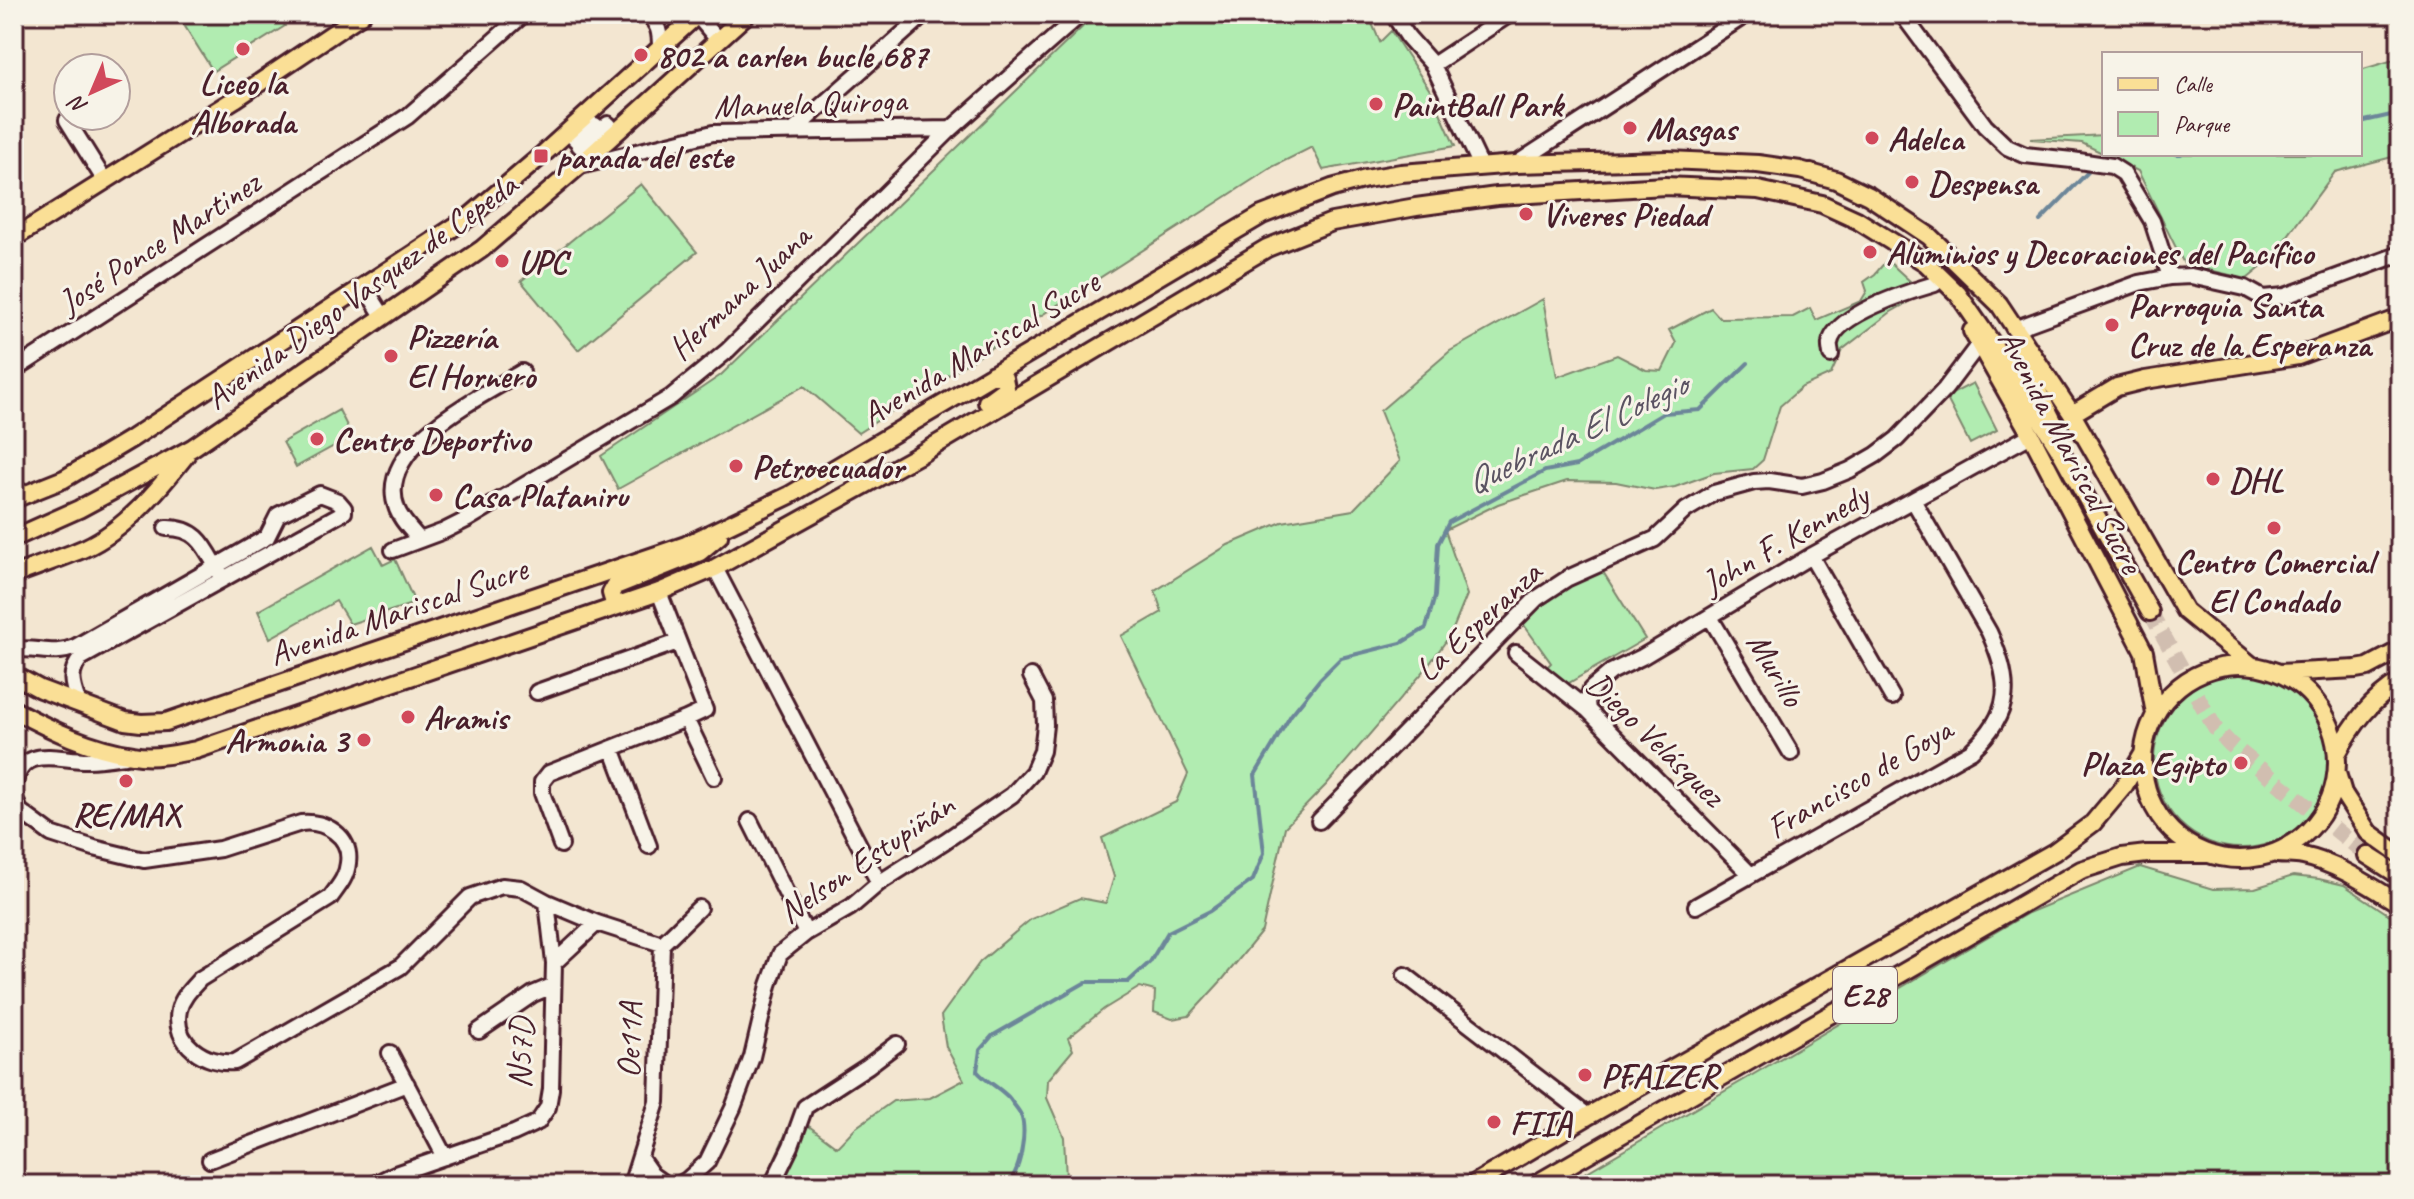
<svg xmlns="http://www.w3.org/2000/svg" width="2414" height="1199" viewBox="0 0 2414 1199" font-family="Caveat,sans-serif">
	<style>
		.green { fill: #b1ecb1; stroke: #7e866e; stroke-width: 2 }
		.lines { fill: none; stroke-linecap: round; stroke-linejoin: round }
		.stream { stroke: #6c8699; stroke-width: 4 }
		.major-tunnel { stroke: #d1beb0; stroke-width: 16; stroke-dasharray: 16 8; stroke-linecap: butt }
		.minor-casing { stroke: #4a1f2b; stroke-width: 20 }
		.major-casing { stroke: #4a1f2b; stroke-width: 22 }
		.minor { stroke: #f7f3e8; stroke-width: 14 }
		.major { stroke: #fadf96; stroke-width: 16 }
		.poi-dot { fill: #d1495b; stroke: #f7f3e8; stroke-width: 3 }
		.labels { text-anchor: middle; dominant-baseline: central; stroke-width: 6; stroke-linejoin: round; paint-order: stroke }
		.shield { fill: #f7f3e8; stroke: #7e5f64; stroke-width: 2 }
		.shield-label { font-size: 32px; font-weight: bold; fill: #4a1f2b }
		.poi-label { font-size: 34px; font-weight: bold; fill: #4a1f2b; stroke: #f7f3e8; text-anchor: start }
		.street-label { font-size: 34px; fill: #4a1f2b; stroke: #f7f3e8 }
		.water-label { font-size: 36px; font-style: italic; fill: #5b5362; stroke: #f7f3e8 }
	</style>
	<rect width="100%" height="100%" fill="#f3e6d1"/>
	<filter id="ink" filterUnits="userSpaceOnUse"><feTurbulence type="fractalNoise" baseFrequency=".0125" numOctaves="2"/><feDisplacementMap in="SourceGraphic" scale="16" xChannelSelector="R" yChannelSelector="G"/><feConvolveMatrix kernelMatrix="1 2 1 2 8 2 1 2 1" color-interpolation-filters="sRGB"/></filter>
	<g filter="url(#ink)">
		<path class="green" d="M 184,14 L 277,14 L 285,26 L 213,71 L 179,17 Z
			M 1096,14 L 1368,14 L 1380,42 L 1391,31 L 1431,92 L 1455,146 L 1323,170 L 1312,147 L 1274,166 L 858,433 L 804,386 L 618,489 L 601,456 L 721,375 Z
			M 2400,58 L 2400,155 L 2335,172 L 2269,261 L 2247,279 L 2184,264 L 2138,171 L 2104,154 L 2360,154 L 2360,70 Z
			M 2104,135 L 2104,154 L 2082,143 L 2030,139 Z
			M 641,184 L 697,252 L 578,350 L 521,281 Z
			M 1887,260 L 1912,283 L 1921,295 L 1891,312 L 1842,350 L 1831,374 L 1802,387 L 1780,406 L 1763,460 L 1753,469 L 1714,473 L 1675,487 L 1655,490 L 1616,482 L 1567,481 L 1498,504 L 1445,530 L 1467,595 L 1451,634 L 1425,670 L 1326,785 L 1285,827 L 1262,931 L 1223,979 L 1189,1016 L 1172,1019 L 1154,1012 L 1155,991 L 1140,987 L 1104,1009 L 1068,1038 L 1073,1050 L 1048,1080 L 1047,1098 L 1064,1137 L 1066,1179 L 1055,1185 L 763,1185 L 794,1115 L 837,1147 L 855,1128 L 893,1101 L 930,1098 L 964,1080 L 946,1047 L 941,1016 L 980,962 L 1031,919 L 1080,898 L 1106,903 L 1114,877 L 1102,838 L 1176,802 L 1188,774 L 1121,636 L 1162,612 L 1155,591 L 1228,545 L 1282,522 L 1353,510 L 1400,461 L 1380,411 L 1450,351 L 1543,299 L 1557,377 L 1617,355 L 1646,370 L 1662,371 L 1676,343 L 1669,330 L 1711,308 L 1720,318 L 1793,317 L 1810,308 L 1816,320 L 1861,301 L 1867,291 L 1864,282 L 1875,274 Z
			M 1973,383 L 1997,430 L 1970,444 L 1946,397 Z
			M 339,410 L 352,436 L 296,467 L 283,442 Z
			M 373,546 L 383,565 L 395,559 L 415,603 L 350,624 L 336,601 L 270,638 L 258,611 Z
			M 1600,567 L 1645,639 L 1567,684 L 1546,668 L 1551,663 L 1519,618 L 1545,598 Z
			M2154 761a87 87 0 1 1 174 0a87 87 0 1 1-174 0Z
			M 2140,867 L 2213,889 L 2255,888 L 2293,876 L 2319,879 L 2344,885 L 2400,922 L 2400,1185 L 1565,1185 L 2028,913 Z"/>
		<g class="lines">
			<path class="stream" d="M 2360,122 L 2400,113
				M 2176,154 L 2181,154
				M 2040,221 L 2092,168
				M 1005,1185 C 1021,1175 1027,1131 1021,1115 C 1019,1110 1013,1104 1010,1099 C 1001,1088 986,1082 977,1071 L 980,1050 L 992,1036 L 1086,982 L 1128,982 L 1150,962 L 1168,932 L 1210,911 L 1253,880 L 1264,853 L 1255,775 L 1291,715 L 1320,679 L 1341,658 L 1401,643 L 1426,628 L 1435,596 L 1438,544 L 1449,522 L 1545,471 L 1577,465 L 1664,413 L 1700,410 L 1748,363"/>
			<path class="major-tunnel" d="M 2150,612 L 2215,728 L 2230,744 L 2367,855"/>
			<g class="minor-casing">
				<path id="minor" d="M 647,14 C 659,24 660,33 660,48
					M 1393,14 L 1408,37 L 1433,65 L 1481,166
					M 1902,14 L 1985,126 L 2007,147 L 2025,155 L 2072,160 L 2112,166 L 2123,173 L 2152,221 L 2170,277
					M 697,15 L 718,40
					M 1433,65 L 1510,14
					M 67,120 L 105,181
					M 793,131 L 925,14
					M 568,132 L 577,141 L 595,125 L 598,128 L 579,145 L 581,147 L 608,124 L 616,133
					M 1516,164 L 1747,14
					M 580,166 L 713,133 L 951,129
					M 364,286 L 383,316
					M 2014,329 L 2139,283 L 2170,277 L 2191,276 L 2245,288 L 2263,298 L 2285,296 L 2400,254
					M 1831,355 C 1831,353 1829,345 1830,343 C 1835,314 1911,291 1935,284
					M 14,370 L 408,116 L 524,14
					M 166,528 C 200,527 206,550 221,575
					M 419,539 C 411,530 401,520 397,509 C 373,447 482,396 522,372
					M 393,550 L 444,531 L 468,519 L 671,397 L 727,351 L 951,129 L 1081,14
					M 1811,556 L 1892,697
					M 715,568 L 879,883
					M 1710,617 L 1791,753
					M 14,650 C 37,646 52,657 75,647 L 267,537 L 278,515 L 320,494 L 338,501 L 344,508 L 344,512 L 81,658 C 67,674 73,687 79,704
					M 1516,653 L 1588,710 L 1750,874
					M 537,692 L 678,642
					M 1588,710 L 1587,702 L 1591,689 L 1611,672 L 1642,657 L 1811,556 L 2031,435
					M 686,719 L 714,777
					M 612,748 L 649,846
					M 14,786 C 22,744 57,760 87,760 C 100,760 112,758 125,756
					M 14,796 L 20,811 L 51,834 L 94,848 L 144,860 L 220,849 L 301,823 C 324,820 352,836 348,863 C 347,877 338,887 330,898 L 200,979 C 192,988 182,997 179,1010 C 172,1044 206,1065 235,1062 L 400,967 L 470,897 L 502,886 L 521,888 L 547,902 L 597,923 L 662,944
					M 750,821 L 806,933
					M 1319,821 L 1536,599 L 1568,578 L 1655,539 L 1686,510 L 1714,493 L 1754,482 L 1769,481 L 1802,486 L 1823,481 L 1850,470 L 1876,455 L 1897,439 L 1945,389 L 1979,344
					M 561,845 L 542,793 L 542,782 L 549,773 L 686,719 L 705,710 L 659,592
					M 1696,906 L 1971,751 C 2013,713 2012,682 1989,632 L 1913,500
					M 554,963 L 597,923
					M 1405,975 L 1588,1116
					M 479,1031 L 533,994 L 552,986
					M 390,1053 L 445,1157
					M 640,1158 L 652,1175 L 666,1185
					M 210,1160 L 407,1084
					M 372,1185 L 395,1174 L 514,1133 L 538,1122 L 548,1107 L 551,1089 L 554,963 L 547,902
					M 631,1185 L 657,1102 L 662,944 L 699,908
					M 678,1185 L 687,1180 L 707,1162 L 733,1108 L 752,1057 L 769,985 L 780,954 L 806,933 L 851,907 L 879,883 L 945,841 L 1012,795 L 1033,772 L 1042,751 L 1045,725 L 1044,701 L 1031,676
					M 772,1185 L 791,1146 L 805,1107 L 868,1066 L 897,1044"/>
			</g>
			<g class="major-casing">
				<path id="major" d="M 14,238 L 235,99 L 362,14
					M 1972,331 L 2031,435 L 2144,652 L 2155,714
					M 2015,346 L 2055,425
					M 987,402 L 1006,388 L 1004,378 L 993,374
					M 2072,414 L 2117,387 L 2145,380 L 2298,356 L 2400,318
					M 14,499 L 64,479 L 131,439 L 468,218 L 541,156 L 698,14
					M 14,538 L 79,509 L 192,448 L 482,249 L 579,166 L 747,14
					M 14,575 C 37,566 62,558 85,548 C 125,530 159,489 186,455
					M 620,605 L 613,600 L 611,593 L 615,586 L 700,552 L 719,536
					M2143 762a97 97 0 1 1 194 0a97 97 0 1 1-194 0Z
					M 2279,673 L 2356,669 L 2368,667 L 2400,650
					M 14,675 L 40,689 L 125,721 L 141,723 L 166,722 L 686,545 L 790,495 L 1262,215 L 1332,188 L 1366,179 L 1401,173 L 1516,164 L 1668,160 L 1758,164 L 1800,170 L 1836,180 L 1869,196 L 1929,236 L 1999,304 L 2072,414 L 2185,611 L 2251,665
					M 14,710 C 51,730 91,749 133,755 C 153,759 176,754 196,750 L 659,592 L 715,568 L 917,456 L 1267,248 L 1332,222 L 1416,207 L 1497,196 L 1665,186 L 1758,190 L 1822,204 L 1857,220 L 1926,263 L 1958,294 L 1996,349 L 2058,447 L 2150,612
					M 2337,754 C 2353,724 2371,700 2400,682
					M 2337,773 L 2343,793 L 2368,832 L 2400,855
					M 2277,854 C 2286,855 2295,854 2303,856 C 2337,863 2370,886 2400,904
					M 2367,855 L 2400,876
					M 1472,1185 L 1588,1116 L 2054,852 L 2093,823 L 2124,786 L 2143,754
					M 1534,1185 L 2081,870 L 2122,857 L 2147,854 L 2210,854"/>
			</g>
			<use href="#minor" class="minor"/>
			<use href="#major" class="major"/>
		</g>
	</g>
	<g class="poi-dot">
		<circle cx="243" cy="49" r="8"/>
		<circle cx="641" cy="55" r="8"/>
		<circle cx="1376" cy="104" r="8"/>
		<circle cx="1630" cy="128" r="8"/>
		<circle cx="1872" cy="138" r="8"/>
		<rect x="533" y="148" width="16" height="16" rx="4"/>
		<circle cx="1912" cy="182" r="8"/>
		<circle cx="1526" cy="214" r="8"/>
		<circle cx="1870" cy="252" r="8"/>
		<circle cx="502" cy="261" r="8"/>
		<circle cx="2112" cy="325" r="8"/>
		<circle cx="391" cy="356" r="8"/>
		<circle cx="317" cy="439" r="8"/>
		<circle cx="736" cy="466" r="8"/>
		<circle cx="2213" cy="479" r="8"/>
		<circle cx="436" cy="495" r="8"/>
		<circle cx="2274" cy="528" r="8"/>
		<circle cx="408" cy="717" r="8"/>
		<circle cx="364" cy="740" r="8"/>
		<circle cx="2241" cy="763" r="8"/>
		<circle cx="126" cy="781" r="8"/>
		<circle cx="1585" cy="1075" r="8"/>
		<circle cx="1494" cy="1122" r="8"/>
	</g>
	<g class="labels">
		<rect class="shield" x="1833" y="967" width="64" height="56" rx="6"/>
		<g class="shield-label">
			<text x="1865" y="995">E28</text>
		</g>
		<g class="poi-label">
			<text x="657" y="55">802 a carlen bucle 687</text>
			<text x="243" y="82" text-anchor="middle">Liceo la<tspan x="243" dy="39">Alborada</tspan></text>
			<text x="1392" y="104">PaintBall Park</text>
			<text x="1646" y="128">Masgas</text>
			<text x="1888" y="138">Adelca</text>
			<text x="557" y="156">parada del este</text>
			<text x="1928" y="182">Despensa</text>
			<text x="1542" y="214">Viveres Piedad</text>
			<text x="1886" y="252">Aluminios y Decoraciones del Pacífico</text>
			<text x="518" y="261">UPC</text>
			<text x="2128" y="305">Parroquia Santa<tspan x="2128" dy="39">Cruz de la Esperanza</tspan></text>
			<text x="407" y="336">Pizzería<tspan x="407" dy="39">El Hornero</tspan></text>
			<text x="333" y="439">Centro Deportivo</text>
			<text x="752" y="466">Petroecuador</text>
			<text x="2229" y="479">DHL</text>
			<text x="452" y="495">Casa Plataniru</text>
			<text x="2274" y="561" text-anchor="middle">Centro Comercial<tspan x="2274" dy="39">El Condado</tspan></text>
			<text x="424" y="717">Aramis</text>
			<text x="348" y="740" text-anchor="end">Armonia 3</text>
			<text x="2225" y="763" text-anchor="end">Plaza Egipto</text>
			<text x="126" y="814" text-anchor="middle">RE/MAX</text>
			<text x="1601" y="1075">PFAIZER</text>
			<text x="1510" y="1122">FIIA</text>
		</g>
		<g class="street-label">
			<text transform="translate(810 103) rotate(-2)">Manuela Quiroga</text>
			<text transform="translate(159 242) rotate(-33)">José Ponce Martinez</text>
			<text transform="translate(361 291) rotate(-36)">Avenida Diego Vasquez de Cepeda</text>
			<text transform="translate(739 292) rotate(-43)">Hermana Juana</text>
			<text transform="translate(980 348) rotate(-31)">Avenida Mariscal Sucre</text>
			<text transform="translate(2071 451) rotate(62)">Avenida Mariscal Sucre</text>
			<text transform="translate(1785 539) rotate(-30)">John F. Kennedy</text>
			<text transform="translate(398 611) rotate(-19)">Avenida Mariscal Sucre</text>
			<text transform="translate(1478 621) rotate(-43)">La Esperanza</text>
			<text transform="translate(1776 669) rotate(59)">Murillo</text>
			<text transform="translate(1656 739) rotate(44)">Diego Velásquez</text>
			<text transform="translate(1859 778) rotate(-30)">Francisco de Goya</text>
			<text transform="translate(866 858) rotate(-34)">Nelson Estupiñán</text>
			<text transform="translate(629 1040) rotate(-88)">Oe11A</text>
			<text transform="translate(520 1053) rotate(-88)">N57D</text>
		</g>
		<g class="water-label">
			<text transform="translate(1576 433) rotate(-25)">Quebrada El Colegio</text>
		</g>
	</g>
	<rect width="2414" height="1199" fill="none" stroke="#f7f3e8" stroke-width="48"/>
	<rect x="24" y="24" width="2366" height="1151" fill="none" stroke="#4a1f2b" stroke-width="3" filter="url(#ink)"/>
	<rect x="2102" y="52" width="260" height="104" fill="#f7f3e8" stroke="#b29e9c" stroke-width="2"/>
	<rect x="2118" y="78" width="40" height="12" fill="#fadf96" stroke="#b29e9c" stroke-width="2"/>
	<text x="2174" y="92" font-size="24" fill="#4a1f2b">Calle</text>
	<rect x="2118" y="112" width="40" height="24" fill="#b1ecb1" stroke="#b29e9c" stroke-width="2"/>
	<text x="2174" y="132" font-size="24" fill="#4a1f2b">Parque</text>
	<g transform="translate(92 92) rotate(224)"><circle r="38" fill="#f7f3e8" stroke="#b29e9c" stroke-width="2"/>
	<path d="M0-6L14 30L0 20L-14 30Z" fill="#d1495b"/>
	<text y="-12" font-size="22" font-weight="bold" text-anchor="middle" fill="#4a1f2b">N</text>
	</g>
</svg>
